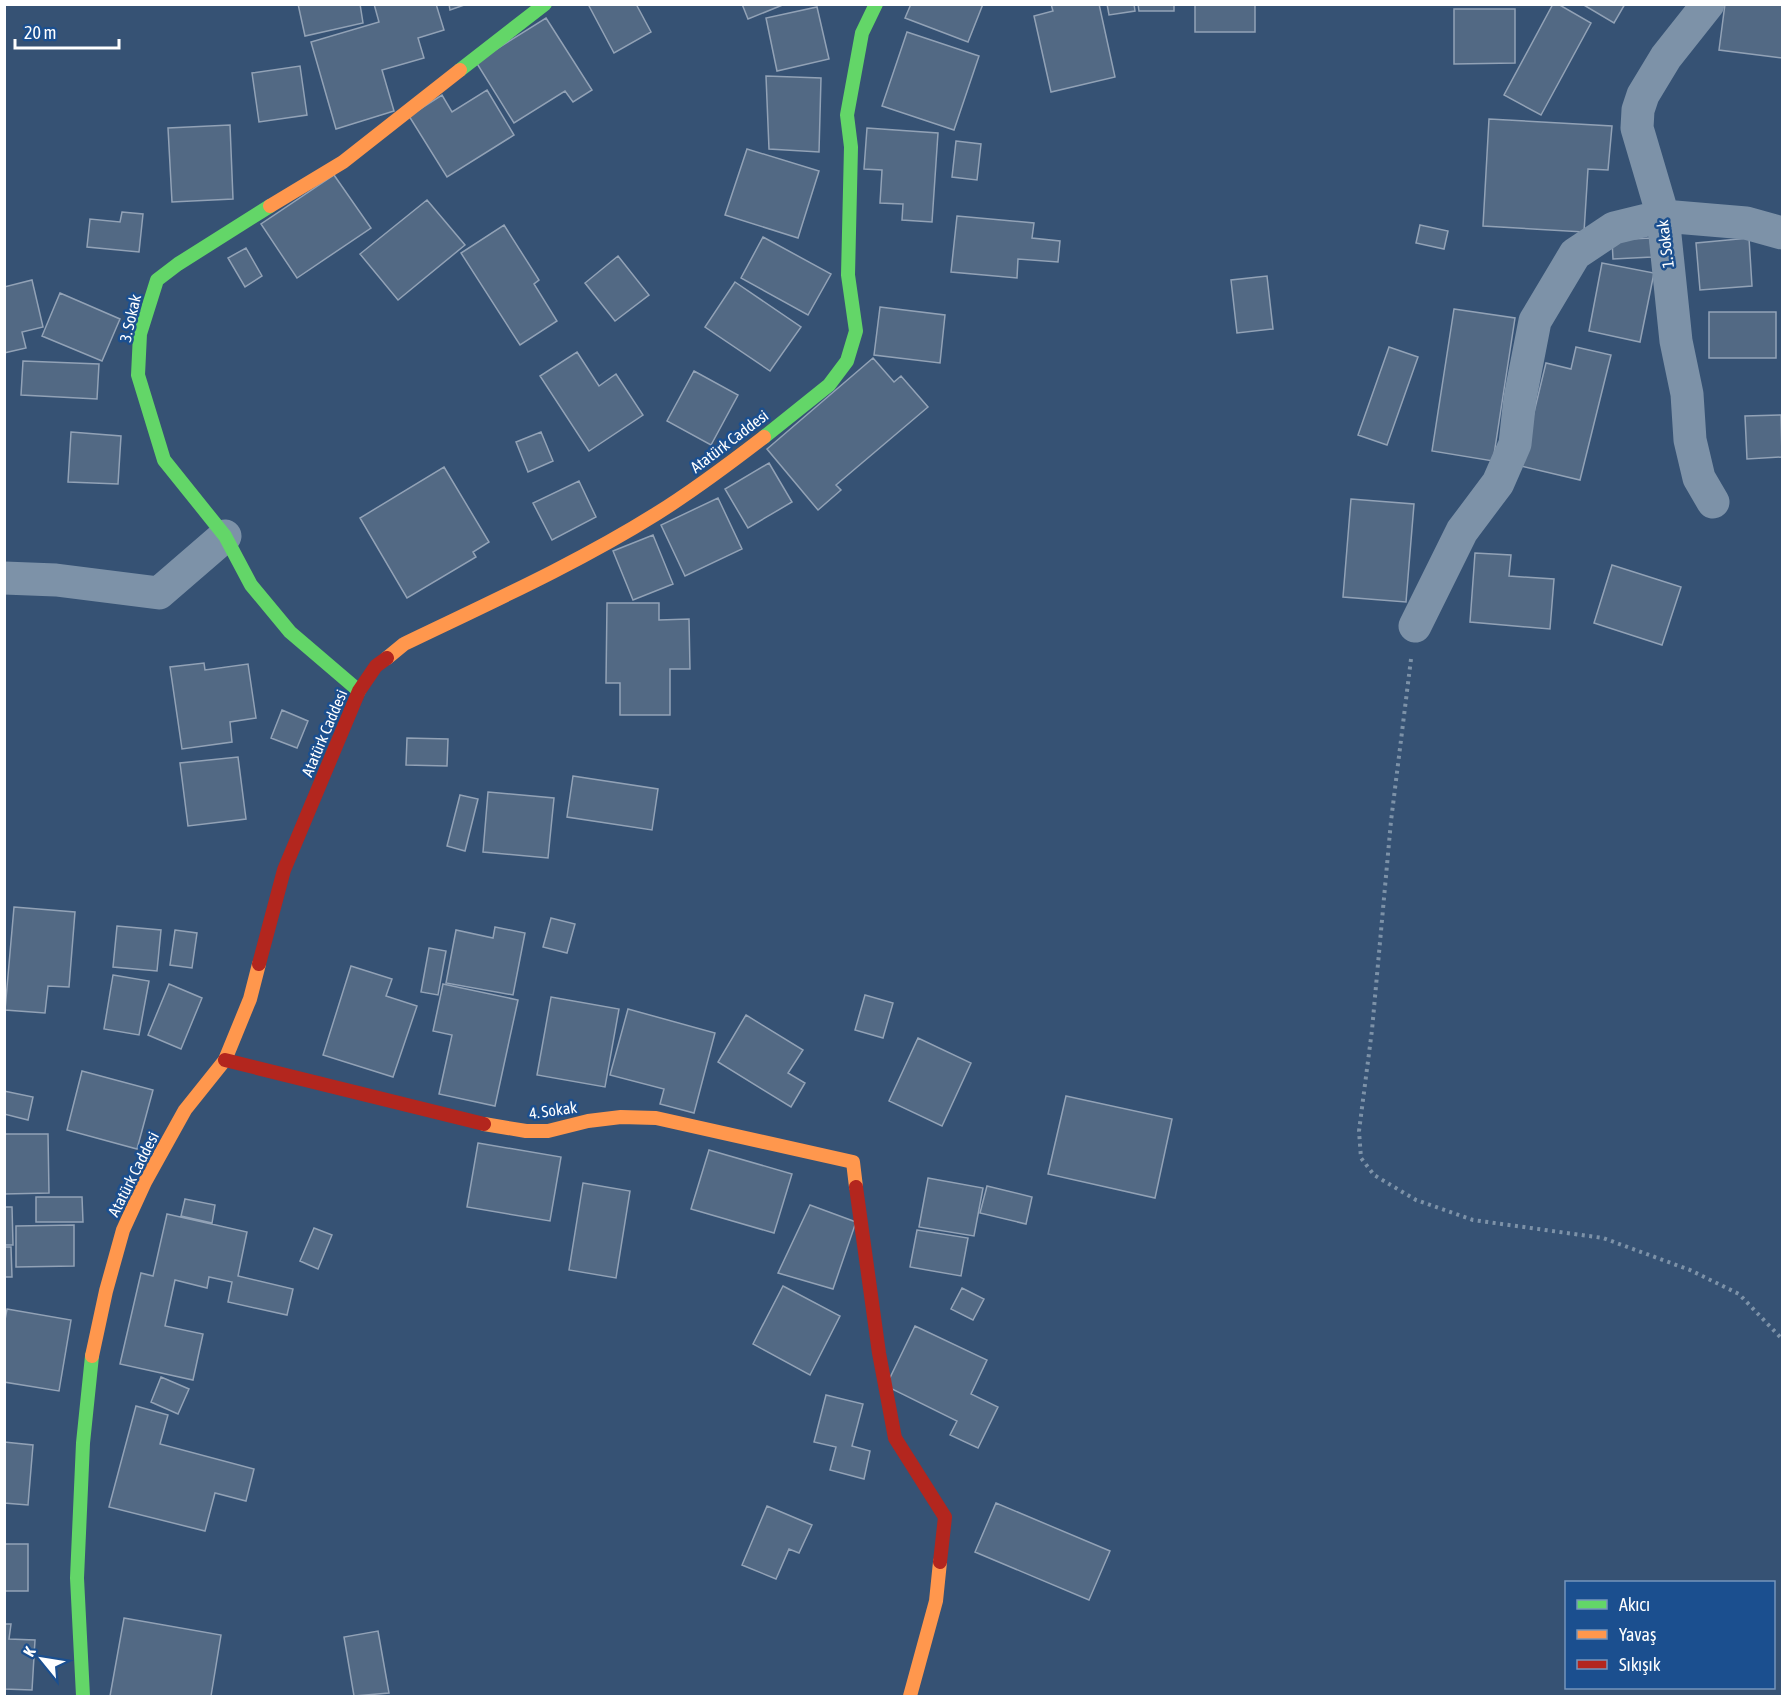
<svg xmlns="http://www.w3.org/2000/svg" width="1787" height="1701" viewBox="0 0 1787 1701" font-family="'Asap Condensed',sans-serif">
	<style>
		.building { fill: #526984; stroke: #92a2b6; stroke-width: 1.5 }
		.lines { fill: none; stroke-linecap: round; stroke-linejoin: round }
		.path { stroke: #7d92a8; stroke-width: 4; stroke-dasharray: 3 4.5; stroke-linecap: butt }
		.street { stroke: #7d92a8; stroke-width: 33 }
		.fast { stroke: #63d668; stroke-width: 14 }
		.slow { stroke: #ff974d; stroke-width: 14 }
		.jam { stroke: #b3261e; stroke-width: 14 }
		.labels { text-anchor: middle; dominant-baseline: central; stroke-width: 5; stroke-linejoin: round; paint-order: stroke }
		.street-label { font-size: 16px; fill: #fff; stroke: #1b4f8f }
	</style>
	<rect width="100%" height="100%" fill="#365274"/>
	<path class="building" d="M 298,4 L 360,4 L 363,23 L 305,36 Z
		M 374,4 L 436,4 L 444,30 L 418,38 L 424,58 L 382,70 L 394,111 L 336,129 L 311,42 L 379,22 Z
		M 449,4 L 467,4 L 450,10 Z
		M 588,4 L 636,4 L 651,32 L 614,53 Z
		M 742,4 L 785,4 L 748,19 Z
		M 911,4 L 983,4 L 968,42 L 905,18 Z
		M 1051,4 L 1099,4 L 1115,77 L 1051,92 L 1034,16 L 1053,11 Z
		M 1107,4 L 1134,4 L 1135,11 L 1109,15 Z
		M 1138,4 L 1174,4 L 1174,11 L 1139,11 Z
		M 1195,4 L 1255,4 L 1255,32 L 1195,32 Z
		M 1553,4 L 1558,4 L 1591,23 L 1541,115 L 1504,95 Z
		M 1582,4 L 1625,4 L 1614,23 Z
		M 1725,4 L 1782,4 L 1782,58 L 1719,50 Z
		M 817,7 L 829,59 L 777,71 L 766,18 Z
		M 1454,9 L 1515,9 L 1515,63 L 1454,64 Z
		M 546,18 L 592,90 L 573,102 L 565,91 L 514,123 L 476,62 Z
		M 907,32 L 979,56 L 954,130 L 882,106 Z
		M 300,66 L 307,115 L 259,122 L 252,73 Z
		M 766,76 L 821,78 L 819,152 L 769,149 Z
		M 487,90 L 514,135 L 447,177 L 409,116 L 442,95 L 452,112 Z
		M 1489,119 L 1612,126 L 1608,170 L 1588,169 L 1584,232 L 1483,226 Z
		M 230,125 L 233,199 L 172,202 L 168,128 Z
		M 867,128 L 938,133 L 932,222 L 902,220 L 903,204 L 880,203 L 882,170 L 864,169 Z
		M 956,141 L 981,144 L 977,180 L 952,177 Z
		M 747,149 L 819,171 L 798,238 L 725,215 Z
		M 334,175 L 371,228 L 297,278 L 261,224 Z
		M 427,200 L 465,245 L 398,300 L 360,254 Z
		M 122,212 L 143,214 L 139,252 L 87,247 L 90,219 L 120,222 Z
		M 957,216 L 1034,223 L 1032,238 L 1060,241 L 1058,262 L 1018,259 L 1017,278 L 951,272 Z
		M 504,225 L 539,280 L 534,284 L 557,321 L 520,345 L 461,253 Z
		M 1420,225 L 1448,231 L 1444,249 L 1416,243 Z
		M 763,237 L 831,274 L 808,315 L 741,278 Z
		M 1650,238 L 1652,257 L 1613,259 L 1612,240 Z
		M 1749,238 L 1752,286 L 1700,290 L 1696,243 Z
		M 246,248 L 262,276 L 245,287 L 228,258 Z
		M 618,256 L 649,295 L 615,321 L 585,283 Z
		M 1602,263 L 1654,273 L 1640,342 L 1589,331 Z
		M 1267,276 L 1273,329 L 1237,333 L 1231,280 Z
		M 32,280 L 43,327 L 22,332 L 26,348 L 4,353 L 4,287 Z
		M 735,282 L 801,327 L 770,371 L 705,327 Z
		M 60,293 L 120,319 L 102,361 L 42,336 Z
		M 880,307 L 945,315 L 940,363 L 874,355 Z
		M 1454,309 L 1515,318 L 1493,461 L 1432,451 Z
		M 1709,312 L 1776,312 L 1776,358 L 1709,358 Z
		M 1389,347 L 1418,357 L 1387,445 L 1358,435 Z
		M 1576,347 L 1611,355 L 1580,480 L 1521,466 L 1546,363 L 1571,369 Z
		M 577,352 L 599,386 L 616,374 L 643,415 L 589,451 L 540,376 Z
		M 873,358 L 894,382 L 901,376 L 928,407 L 836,485 L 841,490 L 818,510 L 767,449 Z
		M 23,361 L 99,364 L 97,399 L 21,395 Z
		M 694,371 L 738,395 L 711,445 L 667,421 Z
		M 1781,415 L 1782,457 L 1747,459 L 1745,416 Z
		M 71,432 L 121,436 L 118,484 L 68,482 Z
		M 541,432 L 553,461 L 528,472 L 516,442 Z
		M 769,463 L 792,502 L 748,528 L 725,489 Z
		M 444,467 L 489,542 L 473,552 L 476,557 L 407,598 L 360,518 Z
		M 579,481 L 596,517 L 552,540 L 533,503 Z
		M 718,498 L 742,549 L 685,576 L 661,525 Z
		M 1351,499 L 1414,504 L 1406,602 L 1343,597 Z
		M 653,535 L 673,584 L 633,600 L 613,551 Z
		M 1475,553 L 1511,555 L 1509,576 L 1554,579 L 1550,629 L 1470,622 Z
		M 1612,565 L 1681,587 L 1662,645 L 1594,623 Z
		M 607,603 L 659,603 L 659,620 L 689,619 L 690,669 L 670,669 L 670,715 L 620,715 L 620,683 L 606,683 Z
		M 204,663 L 205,670 L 248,664 L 256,718 L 230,722 L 232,742 L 182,749 L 170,667 Z
		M 282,710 L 308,721 L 297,748 L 271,738 Z
		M 407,738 L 448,739 L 447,766 L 406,765 Z
		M 238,757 L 246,819 L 188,826 L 180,763 Z
		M 573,776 L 658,789 L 652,830 L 567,817 Z
		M 488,792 L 554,798 L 548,858 L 483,852 Z
		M 460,795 L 478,799 L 465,851 L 447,846 Z
		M 14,907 L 75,912 L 69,987 L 48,986 L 45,1013 L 5,1010 Z
		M 551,918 L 575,924 L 567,953 L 543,947 Z
		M 117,926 L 161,930 L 157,971 L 113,967 Z
		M 495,927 L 525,933 L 513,995 L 446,983 L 456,930 L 493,938 Z
		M 175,930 L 197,933 L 192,968 L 170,965 Z
		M 429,948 L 446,951 L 438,995 L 421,992 Z
		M 351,966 L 392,979 L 386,996 L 417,1006 L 393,1077 L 323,1055 Z
		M 113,975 L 149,981 L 139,1035 L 104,1029 Z
		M 169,984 L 202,998 L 181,1049 L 148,1035 Z
		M 443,984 L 518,1000 L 495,1106 L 439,1094 L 452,1035 L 433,1031 Z
		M 865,995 L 893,1003 L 883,1038 L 855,1030 Z
		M 551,997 L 619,1009 L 605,1087 L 537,1075 Z
		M 628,1009 L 715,1033 L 694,1113 L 660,1104 L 664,1089 L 610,1075 Z
		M 746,1015 L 803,1050 L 788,1073 L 805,1083 L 791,1107 L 718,1062 Z
		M 918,1038 L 971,1063 L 942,1126 L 889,1101 Z
		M 82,1071 L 153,1090 L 137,1149 L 67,1130 Z
		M 4,1091 L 33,1097 L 28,1120 L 4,1114 Z
		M 1066,1096 L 1172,1119 L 1155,1198 L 1048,1174 Z
		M 4,1134 L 48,1134 L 49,1193 L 4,1194 Z
		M 478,1143 L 561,1157 L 550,1221 L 467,1207 Z
		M 709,1150 L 792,1174 L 774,1233 L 691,1209 Z
		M 928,1178 L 983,1188 L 974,1236 L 919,1227 Z
		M 583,1183 L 630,1191 L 616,1278 L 569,1270 Z
		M 987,1186 L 1032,1197 L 1026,1224 L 980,1213 Z
		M 36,1197 L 82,1197 L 83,1222 L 36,1222 Z
		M 185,1199 L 215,1205 L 212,1223 L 181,1216 Z
		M 810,1205 L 856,1222 L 833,1289 L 778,1273 Z
		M 4,1207 L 12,1207 L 13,1245 L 4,1245 Z
		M 167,1214 L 247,1232 L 238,1276 L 293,1289 L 287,1315 L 228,1302 L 232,1282 L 209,1277 L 207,1288 L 175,1280 L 165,1326 L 203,1334 L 193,1380 L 120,1364 L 141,1273 L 153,1276 Z
		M 74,1225 L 74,1266 L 16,1267 L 16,1226 Z
		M 314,1228 L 332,1235 L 318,1269 L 300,1261 Z
		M 917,1230 L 968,1238 L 961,1276 L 910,1267 Z
		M 4,1247 L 11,1247 L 12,1277 L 4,1277 Z
		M 783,1286 L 840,1316 L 810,1375 L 753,1344 Z
		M 962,1288 L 984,1299 L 973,1320 L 951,1309 Z
		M 7,1309 L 71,1320 L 59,1391 L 4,1382 L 4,1325 Z
		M 915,1326 L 987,1360 L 971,1394 L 998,1407 L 978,1448 L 950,1435 L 957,1421 L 886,1386 Z
		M 161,1377 L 189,1389 L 178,1414 L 151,1402 Z
		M 826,1395 L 863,1404 L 852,1446 L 870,1451 L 864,1479 L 830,1470 L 836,1447 L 814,1442 Z
		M 136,1406 L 168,1415 L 160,1444 L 254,1469 L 246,1501 L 215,1493 L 205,1531 L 109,1507 Z
		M 4,1442 L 33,1445 L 28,1505 L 4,1503 Z
		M 996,1503 L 1110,1551 L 1089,1600 L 975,1552 Z
		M 767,1506 L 812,1525 L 799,1553 L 789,1549 L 776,1579 L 742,1565 Z
		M 4,1544 L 28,1544 L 28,1591 L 4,1591 Z
		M 124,1618 L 221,1635 L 211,1696 L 110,1696 Z
		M 4,1624 L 11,1624 L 9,1639 L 35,1640 L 32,1690 L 4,1689 Z
		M 378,1631 L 389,1693 L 354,1696 L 344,1637 Z"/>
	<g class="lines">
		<path class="path" d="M 1411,659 L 1391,821 L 1372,1030 L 1359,1131 L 1361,1158 L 1374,1175 L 1416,1200 L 1473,1220 L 1603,1238 L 1690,1270 L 1739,1294 L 1782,1339"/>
		<path class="street" d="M 1708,4 L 1666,57 L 1643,95 L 1638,110 L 1637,128 L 1663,216 L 1676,341 L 1687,394 L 1690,440 L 1699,478 L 1713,502
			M 4,578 L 56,580 L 159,593 L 225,536
			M 1415,626 L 1462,531 L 1498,483 L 1515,444 L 1520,398 L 1535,321 L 1575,254 L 1614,228 L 1663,216 L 1746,223 L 1782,233"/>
		<path class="fast" d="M 460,70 L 545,4
			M 270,206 L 178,264 L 157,280 L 140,334 L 138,375 L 164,460 L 225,536 L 251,585 L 290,632 L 359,691
			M 764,437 L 829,385 L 847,361 L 856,331 L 848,275 L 851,147 L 847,115 L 862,33 L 876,4
			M 83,1696 L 77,1578 L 83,1443 L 92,1356"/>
		<path class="slow" d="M 270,206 L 343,162 L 460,70
			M 387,658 L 404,644 C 489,603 576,564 656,514 C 693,491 729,464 764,437
			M 484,1124 L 526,1131 L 548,1131 L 588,1121 L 621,1117 L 656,1118 L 853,1162 L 856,1187
			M 92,1356 L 106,1291 L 123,1230 L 145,1182 L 185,1110 L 225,1060 L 250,999 L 259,964
			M 910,1696 L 936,1601 L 940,1562"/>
		<path class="jam" d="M 259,964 L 284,870 L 359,691 L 376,666 L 387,658
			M 225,1060 L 484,1124
			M 856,1187 L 879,1353 L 895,1438 L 945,1517 L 940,1562"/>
	</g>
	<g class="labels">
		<g class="street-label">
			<text transform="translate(1665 244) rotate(-97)">1. Sokak</text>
			<text transform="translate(130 318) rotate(-77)">3. Sokak</text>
			<text transform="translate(729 441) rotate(-37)">Atatürk Caddesi</text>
			<text transform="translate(324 733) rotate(-67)">Atatürk Caddesi</text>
			<text transform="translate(553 1110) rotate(-8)">4. Sokak</text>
			<text transform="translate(133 1174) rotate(-63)">Atatürk Caddesi</text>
		</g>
	</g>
	<rect width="1787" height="1701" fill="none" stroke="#ffffff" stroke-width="12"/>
	<rect x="1565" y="1581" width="210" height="108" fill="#1b4f8f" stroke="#7695bc" stroke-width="1.5"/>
	<rect x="1577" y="1600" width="30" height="9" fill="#63d668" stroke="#7695bc" stroke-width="1.5"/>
	<text x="1619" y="1611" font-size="18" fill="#ffffff">Akıcı</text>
	<rect x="1577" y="1630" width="30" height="9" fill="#ff974d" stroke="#7695bc" stroke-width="1.5"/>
	<text x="1619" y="1641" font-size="18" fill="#ffffff">Yavaş</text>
	<rect x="1577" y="1660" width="30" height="9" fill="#b3261e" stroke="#7695bc" stroke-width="1.5"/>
	<text x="1619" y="1671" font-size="18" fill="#ffffff">Sıkışık</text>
	<g transform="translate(42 1659) rotate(300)" stroke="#1b4f8f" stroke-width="4.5" paint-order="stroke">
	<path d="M0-4.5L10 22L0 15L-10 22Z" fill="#ffffff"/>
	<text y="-9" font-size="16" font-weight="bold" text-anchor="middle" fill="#ffffff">K</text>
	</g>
	<path d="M15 39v9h104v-9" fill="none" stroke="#ffffff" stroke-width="3"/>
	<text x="24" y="39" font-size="18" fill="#ffffff" stroke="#1b4f8f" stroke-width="4.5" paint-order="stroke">20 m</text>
</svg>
